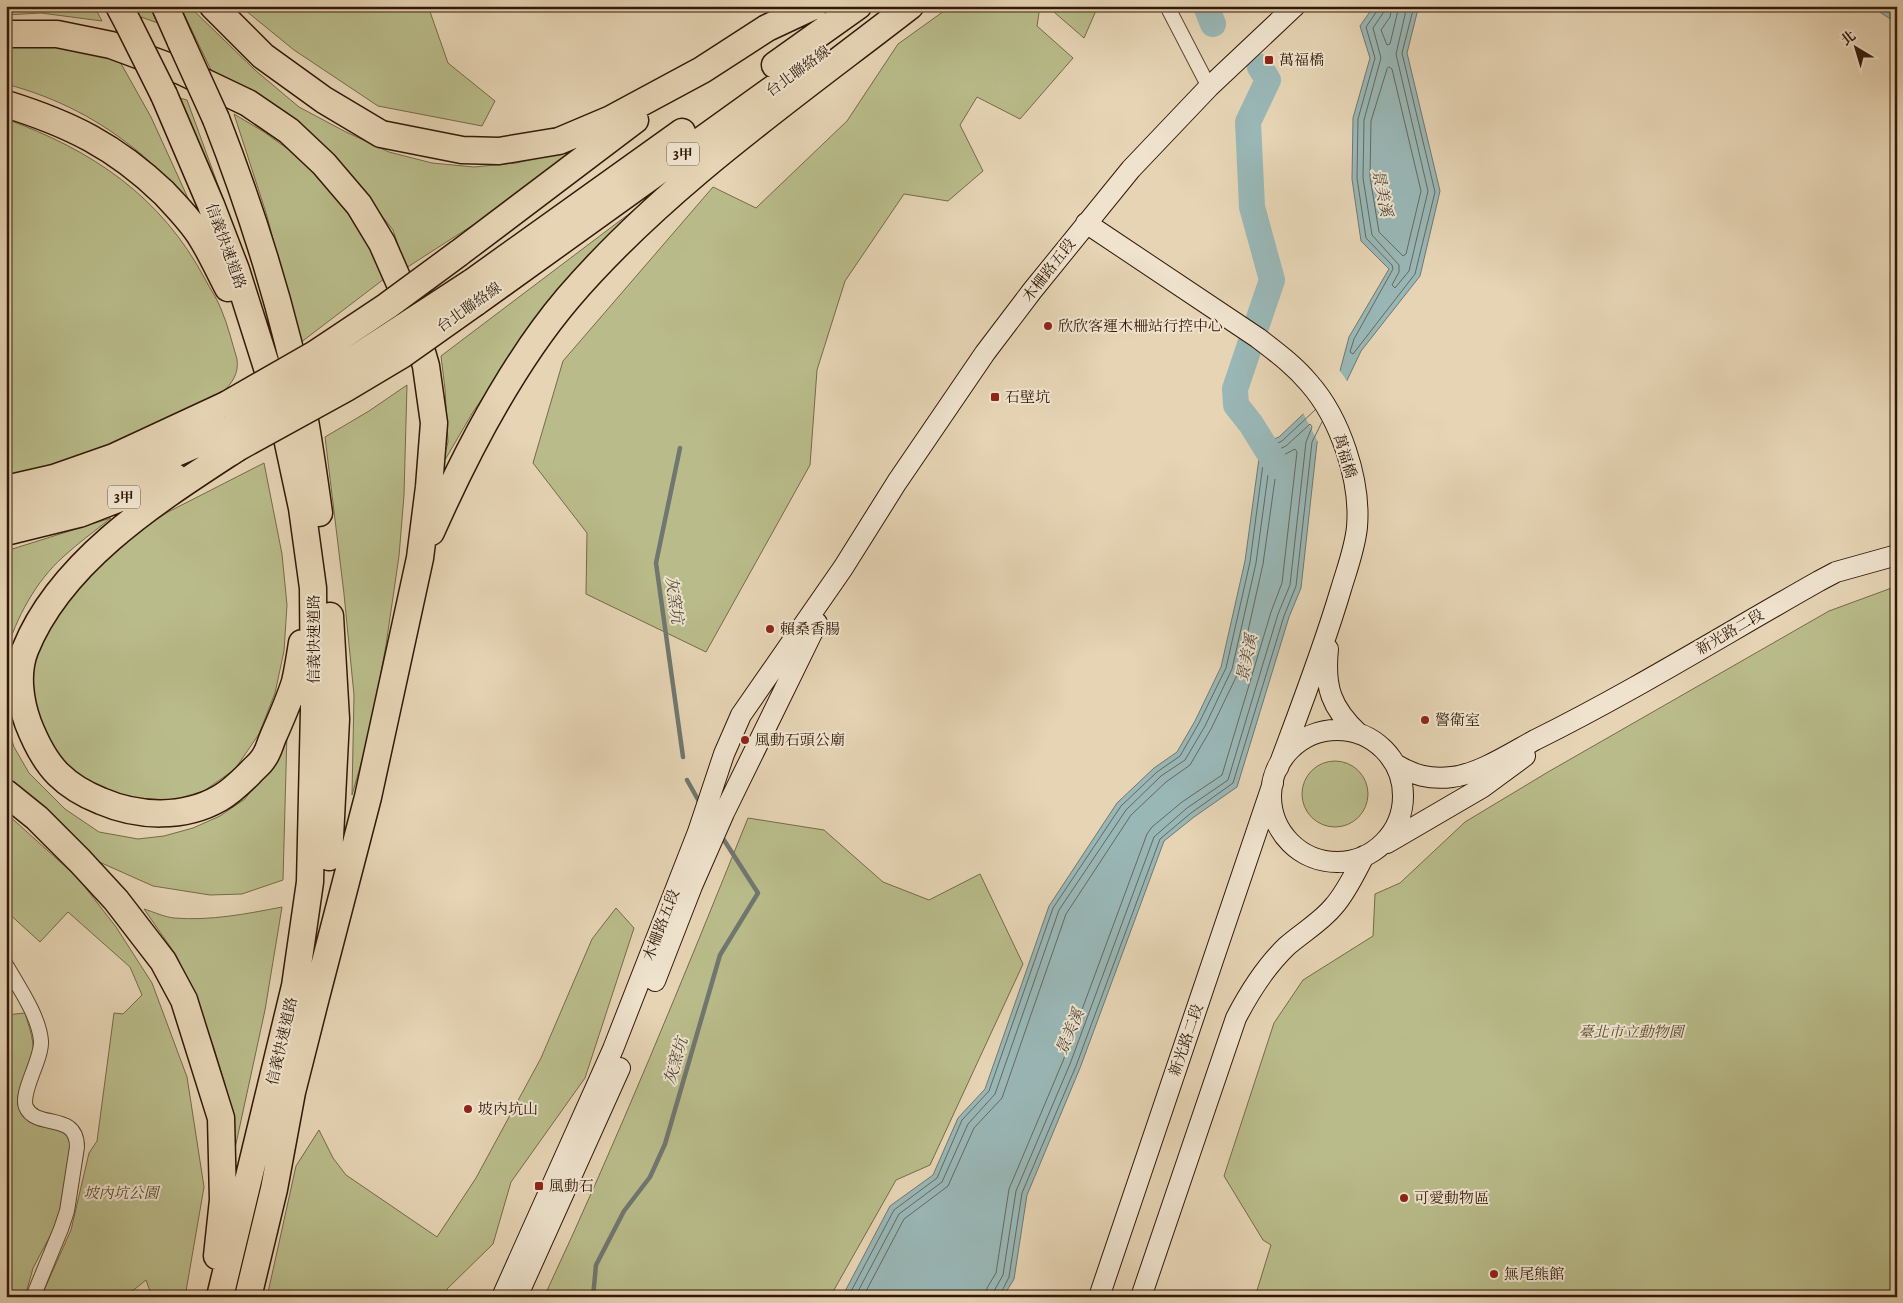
<svg xmlns="http://www.w3.org/2000/svg" width="1903" height="1303" viewBox="0 0 1903 1303" font-family="Alegreya,'Noto Serif TC',serif">
	<style>
		.green { fill: #b9bc8a; stroke: #766a48 }
		.water { fill: #99b7b6; stroke: #707770 }
		.pier { fill: #e6d4b4 }
		.lines { fill: none; stroke-linecap: round; stroke-linejoin: round }
		.shore { stroke: #66685e; stroke-width: 1 }
		.stream { stroke: #707770; stroke-width: 4.5 }
		.river { stroke: #99b7b6; stroke-width: 26 }
		.street-casing { stroke: #5f4732; stroke-width: 16 }
		.secondary-casing { stroke: #321807; stroke-width: 22 }
		.highway-casing { stroke: #321807; stroke-width: 29 }
		.street { stroke: #efe3ce; stroke-width: 14 }
		.secondary { stroke: #efe3ce; stroke-width: 20 }
		.highway { stroke: #e6d4b4; stroke-width: 26 }
		.highway-bridge-casing { stroke: #321807; stroke-width: 29; stroke-linecap: butt }
		.highway-bridge { stroke: #e6d4b4; stroke-width: 26 }
		.poi-dot { fill: #8f2418; stroke: #efe3ce; stroke-width: 2 }
		.labels { text-anchor: middle; dominant-baseline: central; stroke-width: 4; stroke-linejoin: round; paint-order: stroke }
		.shield { fill: #efe3ce; stroke: #6b5543; stroke-width: 1 }
		.shield-label { font-size: 14px; font-weight: bold; fill: #321807 }
		.poi-label { font-size: 15px; fill: #321807; stroke: #efe3ce; text-anchor: start }
		.street-label { font-size: 15px; fill: #321807; stroke: #efe3ce }
		.park-label { font-size: 15px; font-style: italic; fill: #5a492e; stroke: #efe3ce }
		.water-label { font-size: 16px; font-style: italic; fill: #51483c; stroke: #efe3ce }
	</style>
	<rect width="100%" height="100%" fill="#e6d4b4"/>
	<filter id="stains"><feTurbulence type="fractalNoise" baseFrequency=".004" numOctaves="4"/><feColorMatrix values="0 0 0 0 .2 0 0 0 0 .09 0 0 0 0 .02 0 0 0 .5 -.17"/></filter>
	<radialGradient id="worn" r=".72"><stop offset=".6" stop-color="#630" stop-opacity="0"/><stop offset="1" stop-color="#630" stop-opacity=".3"/></radialGradient>
	<path class="green" d="M 6,6 L 94,6 L 102,21 L 41,13 L 6,15 Z
		M 132,6 L 149,6 L 158,23 L 138,16 Z
		M 180,6 L 189,6 L 255,70 L 299,107 L 344,131 L 389,152 L 432,163 L 474,167 L 516,163 L 580,148 L 487,216 L 406,268 L 393,230 L 360,188 L 212,72 Z
		M 240,6 L 428,6 L 448,63 L 495,101 L 482,126 L 378,106 L 294,50 Z
		M 951,6 L 1040,6 L 1037,26 L 1073,58 L 1020,119 L 977,97 L 960,125 L 983,171 L 948,201 L 904,194 L 845,281 L 817,370 L 810,465 L 706,652 L 586,594 L 587,533 L 533,463 L 563,361 L 713,187 L 756,208 L 847,121 L 898,44 Z
		M 1047,6 L 1098,6 L 1084,38 Z
		M 6,44 L 56,47 L 119,60 L 151,117 L 192,207 C 176,189 160,170 141,154 C 100,120 58,98 6,84 Z
		M 176,97 L 187,100 L 245,259 Z
		M 234,114 L 264,132 L 306,162 L 331,189 L 355,222 L 378,260 L 384,279 L 300,343 L 267,216 Z
		M 6,119 C 92,150 161,196 205,279 C 210,289 217,298 221,309 C 228,325 232,343 237,359 C 239,374 232,383 222,393 L 115,443 L 43,468 L 6,476 Z
		M 683,173 L 516,349 L 473,412 L 442,465 L 448,442 L 445,389 L 441,356 Z
		M 407,385 L 404,495 L 399,556 L 386,645 L 370,732 L 352,795 L 354,695 L 344,594 L 325,437 L 369,411 Z
		M 264,463 L 282,554 L 287,605 L 284,651 L 275,693 L 259,734 L 235,769 L 204,791 L 165,802 L 111,797 L 58,761 L 33,704 L 32,674 L 40,645 L 63,605 L 88,574 L 125,540 L 168,512 Z
		M 111,518 C 95,531 78,543 63,557 C 36,581 16,618 6,653 L 6,551 Z
		M 1897,586 L 1897,1297 L 1255,1297 L 1271,1245 L 1263,1240 L 1224,1176 L 1274,1023 L 1303,980 L 1373,936 L 1375,894 L 1400,883 L 1465,822 L 1548,772 L 1829,611 Z
		M 6,720 L 14,747 L 29,773 L 65,809 L 99,832 L 138,839 L 164,836 L 193,828 L 220,816 L 245,799 L 268,766 L 287,733 L 283,880 L 242,894 L 210,895 L 153,886 L 97,861 L 6,779 Z
		M1302 794a33 33 0 1 1 66 0a33 33 0 1 1-66 0Z
		M 6,813 L 78,878 L 116,927 L 152,983 L 187,1077 L 204,1187 L 185,1297 L 152,1297 L 146,1280 L 125,1297 L 41,1297 L 71,1230 L 89,1153 L 97,1141 L 114,1013 L 123,1014 L 142,995 L 130,967 L 68,912 L 40,942 L 6,911 Z
		M 748,818 L 824,830 L 883,882 L 929,900 L 980,874 L 1023,964 L 930,1165 L 896,1180 L 830,1297 L 544,1297 C 618,1139 683,979 748,818 Z
		M 282,907 L 265,1010 L 234,1153 L 225,1084 L 213,1045 L 195,995 L 176,955 L 144,909 C 154,912 164,917 174,918 C 210,921 246,914 282,907 Z
		M 616,908 L 634,928 L 585,1078 L 511,1182 L 493,1244 L 447,1289 L 446,1297 L 267,1297 L 296,1166 L 319,1130 L 333,1158 L 346,1175 L 437,1237 L 476,1178 L 541,1058 L 592,939 Z
		M 25,1013 C 29,1027 36,1044 32,1059 C 29,1072 21,1083 18,1096 C 13,1122 48,1127 66,1132 L 71,1145 L 58,1221 L 33,1268 L 25,1297 L 6,1297 L 6,1015 Z"/>
	<path class="water" d="M 1374,6 L 1424,6 L 1418,9 L 1407,53 L 1440,191 L 1420,276 L 1361,351 L 1317,443 L 1301,588 L 1289,617 L 1237,787 L 1194,817 L 1164,841 L 1080,1068 L 1027,1195 L 1014,1279 L 1003,1297 L 842,1297 L 890,1206 L 933,1175 L 958,1118 L 985,1089 L 1049,906 L 1117,803 L 1154,768 L 1177,752 L 1195,721 L 1221,667 L 1245,561 L 1261,444 L 1279,437 L 1337,382 L 1349,337 L 1389,269 L 1361,241 L 1352,179 L 1353,118 L 1370,58 L 1360,26 Z
		M 1870,6 L 1897,6 L 1897,23 Z"/>
	<path class="pier" d="M 1338,368 L 1349,384 L 1319,444 L 1302,411 L 1334,381 Z"/>
	<g class="lines">
		<path class="shore" d="M 1378,6 L 1377,11 L 1366,27 L 1375,58 L 1358,119 L 1357,178 L 1366,238 L 1392,265 L 1393,269 L 1354,339 L 1350,352 L 1353,354 L 1415,274 L 1435,192 L 1402,53 L 1414,6
			M 1384,6 L 1383,13 L 1373,28 L 1381,58 L 1364,120 L 1363,178 L 1372,235 L 1399,265 L 1399,272 L 1392,285 L 1395,288 L 1409,271 L 1428,191 L 1396,54 L 1407,6
			M 1392,6 L 1390,17 L 1381,30 L 1387,45 L 1390,44 L 1399,6
			M 1389,67 L 1392,69 L 1421,191 L 1406,254 L 1403,256 L 1379,232 L 1370,177 L 1371,121 L 1387,69 Z
			M 848,1297 L 894,1210 L 937,1178 L 962,1120 L 989,1091 L 1053,908 L 1121,806 L 1157,772 L 1180,756 L 1199,723 L 1226,668 L 1250,562 L 1265,449 L 1282,441 L 1315,410
			M 855,1297 L 899,1214 L 942,1182 L 968,1124 L 995,1094 L 1059,910 L 1126,810 L 1161,776 L 1185,760 L 1205,726 L 1232,669 L 1256,563 L 1271,453 L 1286,446 L 1310,424 L 1312,427 L 1306,442 L 1290,585 L 1278,614 L 1228,780 L 1187,808 L 1154,837 L 1070,1064 L 1016,1191 L 1003,1275 L 994,1291 L 993,1297
			M 863,1297 L 904,1219 L 948,1186 L 974,1128 L 1002,1098 L 1066,914 L 1131,815 L 1166,782 L 1190,765 L 1211,729 L 1239,671 L 1263,564 L 1278,458 L 1295,449 L 1297,452 L 1282,583 L 1271,612 L 1222,775 L 1182,802 L 1152,827 L 1147,834 L 1063,1061 L 1009,1189 L 996,1273 L 987,1288 L 986,1297
			M 999,1297 L 1009,1277 L 1022,1193 L 1076,1066 L 1160,839 L 1191,813 L 1233,783 L 1284,616 L 1296,586 L 1312,442 L 1322,422"/>
		<path class="stream" d="M 680,448 L 656,563 L 683,757
			M 687,780 L 701,805
			M 593,1297 L 596,1265 L 624,1211 L 650,1177 L 665,1144 L 720,955 L 758,893 L 722,837"/>
		<path class="river" d="M 1206,6 L 1213,24
			M 1260,67 L 1268,80 L 1248,122 L 1252,207 L 1272,280 L 1235,389 L 1236,405 L 1251,424 L 1277,466"/>
		<g class="street-casing">
			<path id="street" d="M 1167,6 L 1209,87
				M 6,965 C 18,986 39,1016 41,1041 C 42,1060 20,1092 26,1107 C 36,1130 77,1111 77,1147 L 67,1211 L 61,1229 L 33,1297"/>
		</g>
		<g class="secondary-casing">
			<path id="secondary" d="M 1086,223 L 1258,338 C 1276,352 1294,365 1309,383 C 1340,418 1361,480 1357,527 C 1355,548 1347,569 1341,589 C 1323,650 1300,709 1278,768
				M 1328,649 C 1324,687 1331,708 1359,734
				M1271 796a66 66 0 1 1 132 0a66 66 0 1 1-132 0Z
				M 1395,764 C 1413,775 1430,780 1452,777 C 1479,774 1511,753 1535,740 C 1632,692 1725,634 1819,581 L 1836,572 L 1897,555
				M 1387,843 L 1483,787 L 1525,756
				M 655,981 L 692,886 L 724,813 L 817,623
				M 502,1297 L 613,1049 L 698,832 L 724,754 L 741,715 L 843,568 L 897,482 L 985,353 L 1032,291 L 1131,169 L 1209,87 L 1295,6
				M 517,1297 L 620,1068
				M 1099,1297 L 1273,783
				M 1141,1297 L 1236,1018 C 1250,991 1265,967 1287,946 C 1303,932 1321,922 1334,906 C 1347,891 1355,873 1364,856"/>
		</g>
		<g class="highway-casing">
			<path id="highway" d="M 119,6 L 128,23
				M 165,6 L 181,42
				M 213,6 L 263,56 L 324,100 L 381,134 L 462,150 L 499,151 L 559,141 L 611,119 L 702,70 L 767,28 L 814,6
				M 6,34 L 57,34 L 111,45 L 181,71 L 248,103 L 289,131 L 324,164 L 359,205 L 382,243 L 407,300 L 426,366 L 434,423 L 429,487 L 420,558 L 368,797 L 316,997
				M 775,65 L 858,6
				M 164,95 L 211,205 L 236,270 L 282,415 L 302,508 L 313,588 L 314,710 L 310,882 L 295,986 L 220,1297
				M 6,104 C 70,124 115,146 164,193 C 177,207 191,221 201,237 C 211,253 219,271 228,288
				M 216,119 C 244,191 269,266 288,342 C 303,398 311,456 319,513
				M 459,253 L 635,120
				M 471,283 L 682,132
				M 475,303 L 809,63
				M 237,448 C 159,499 61,560 25,650 C 16,673 20,701 28,723 C 35,741 44,760 58,774 C 70,786 86,795 101,801 C 138,817 184,819 220,798 C 231,792 241,782 250,773 C 254,768 260,764 263,759 C 268,753 270,744 273,737 C 281,719 289,701 295,682 C 298,669 300,656 302,643
				M 6,489 L 54,478 L 114,457 L 226,405
				M 6,513 L 32,507 L 116,479 L 231,429
				M 6,532 L 79,514 L 175,477
				M 431,532 C 466,453 512,364 568,298 C 663,187 794,96 910,6
				M 6,793 L 37,818 L 80,861 L 116,900 L 163,961 L 184,1000 L 221,1118 L 223,1200 L 217,1256
				M 329,857 L 336,719 L 330,616
				M 248,1297 L 274,1189 L 292,1092 L 316,997 L 318,980"/>
		</g>
		<use href="#street" class="street"/>
		<use href="#secondary" class="secondary"/>
		<use href="#highway" class="highway"/>
		<g class="highway-bridge-casing">
			<path id="highway-bridge" d="M 128,23 L 164,95
				M 181,42 L 216,119
				M 226,405 L 315,354 L 387,306 L 459,253
				M 231,429 L 333,373 L 471,283
				M 237,448 L 346,388 L 403,354 L 475,303"/>
		</g>
		<use href="#highway-bridge" class="highway-bridge"/>
	</g>
	<g class="poi-dot">
		<rect x="1264" y="55" width="10" height="10" rx="2.5"/>
		<circle cx="1048" cy="326" r="5"/>
		<rect x="990" y="392" width="10" height="10" rx="2.5"/>
		<circle cx="770" cy="629" r="5"/>
		<circle cx="1425" cy="720" r="5"/>
		<circle cx="745" cy="740" r="5"/>
		<circle cx="468" cy="1109" r="5"/>
		<rect x="534" y="1181" width="10" height="10" rx="2.5"/>
		<circle cx="1404" cy="1198" r="5"/>
		<circle cx="1494" cy="1274" r="5"/>
	</g>
	<g class="labels">
		<g class="shield">
			<rect x="667" y="142.5" width="32" height="23" rx="4"/>
			<rect x="108" y="485.5" width="32" height="23" rx="4"/>
		</g>
		<g class="shield-label">
			<text x="683" y="154">3甲</text>
			<text x="124" y="497">3甲</text>
		</g>
		<g class="poi-label">
			<text x="1279" y="60">萬福橋</text>
			<text x="1058" y="326">欣欣客運木柵站行控中心</text>
			<text x="1005" y="397">石壁坑</text>
			<text x="780" y="629">賴桑香腸</text>
			<text x="1435" y="720">警衛室</text>
			<text x="755" y="740">風動石頭公廟</text>
			<text x="478" y="1109">坡內坑山</text>
			<text x="549" y="1186">風動石</text>
			<text x="1414" y="1198">可愛動物區</text>
			<text x="1504" y="1274">無尾熊館</text>
		</g>
		<g class="street-label">
			<text transform="translate(798 71) rotate(-36)">台北聯絡線</text>
			<text transform="translate(226 246) rotate(70)">信義快速道路</text>
			<text transform="translate(1049 270) rotate(-52)">木柵路五段</text>
			<text transform="translate(469 307) rotate(-35)">台北聯絡線</text>
			<text transform="translate(1345 456) rotate(73)">萬福橋</text>
			<text transform="translate(1730 632) rotate(-30)">新光路二段</text>
			<text transform="translate(314 639) rotate(-90)">信義快速道路</text>
			<text transform="translate(661 925) rotate(-69)">木柵路五段</text>
			<text transform="translate(1186 1040) rotate(-71)">新光路二段</text>
			<text transform="translate(282 1041) rotate(-77)">信義快速道路</text>
		</g>
		<g class="park-label">
			<text x="1631" y="1032">臺北市立動物園</text>
			<text x="121" y="1193">坡內坑公園</text>
		</g>
		<g class="water-label">
			<text transform="translate(1382 193) rotate(79)">景美溪</text>
			<text transform="translate(674 600) rotate(82)">灰窯坑</text>
			<text transform="translate(1247 658) rotate(-78)">景美溪</text>
			<text transform="translate(1070 1032) rotate(-67)">景美溪</text>
			<text transform="translate(676 1061) rotate(-74)">灰窯坑</text>
		</g>
	</g>
	<rect width="1903" height="1303" fill="none" stroke="#e6d4b4" stroke-width="25"/>
	<rect x="8" y="8" width="1888" height="1288" fill="none" stroke="#321807" stroke-width="2.5"/>
	<rect x="12" y="12" width="1878" height="1278" fill="none" stroke="#321807"/>
	<g transform="translate(1856 48) rotate(322)" stroke="#efe3ce" stroke-width="4" paint-order="stroke">
	<path d="M0-4L9 19L0 12L-9 19Z" fill="#321807"/>
	<text y="-8" font-size="14" font-weight="bold" text-anchor="middle" fill="#321807">北</text>
	</g>
	<rect width="100%" height="100%" filter="url(#stains)"/>
	<rect width="100%" height="100%" fill="url(#worn)"/>
</svg>
